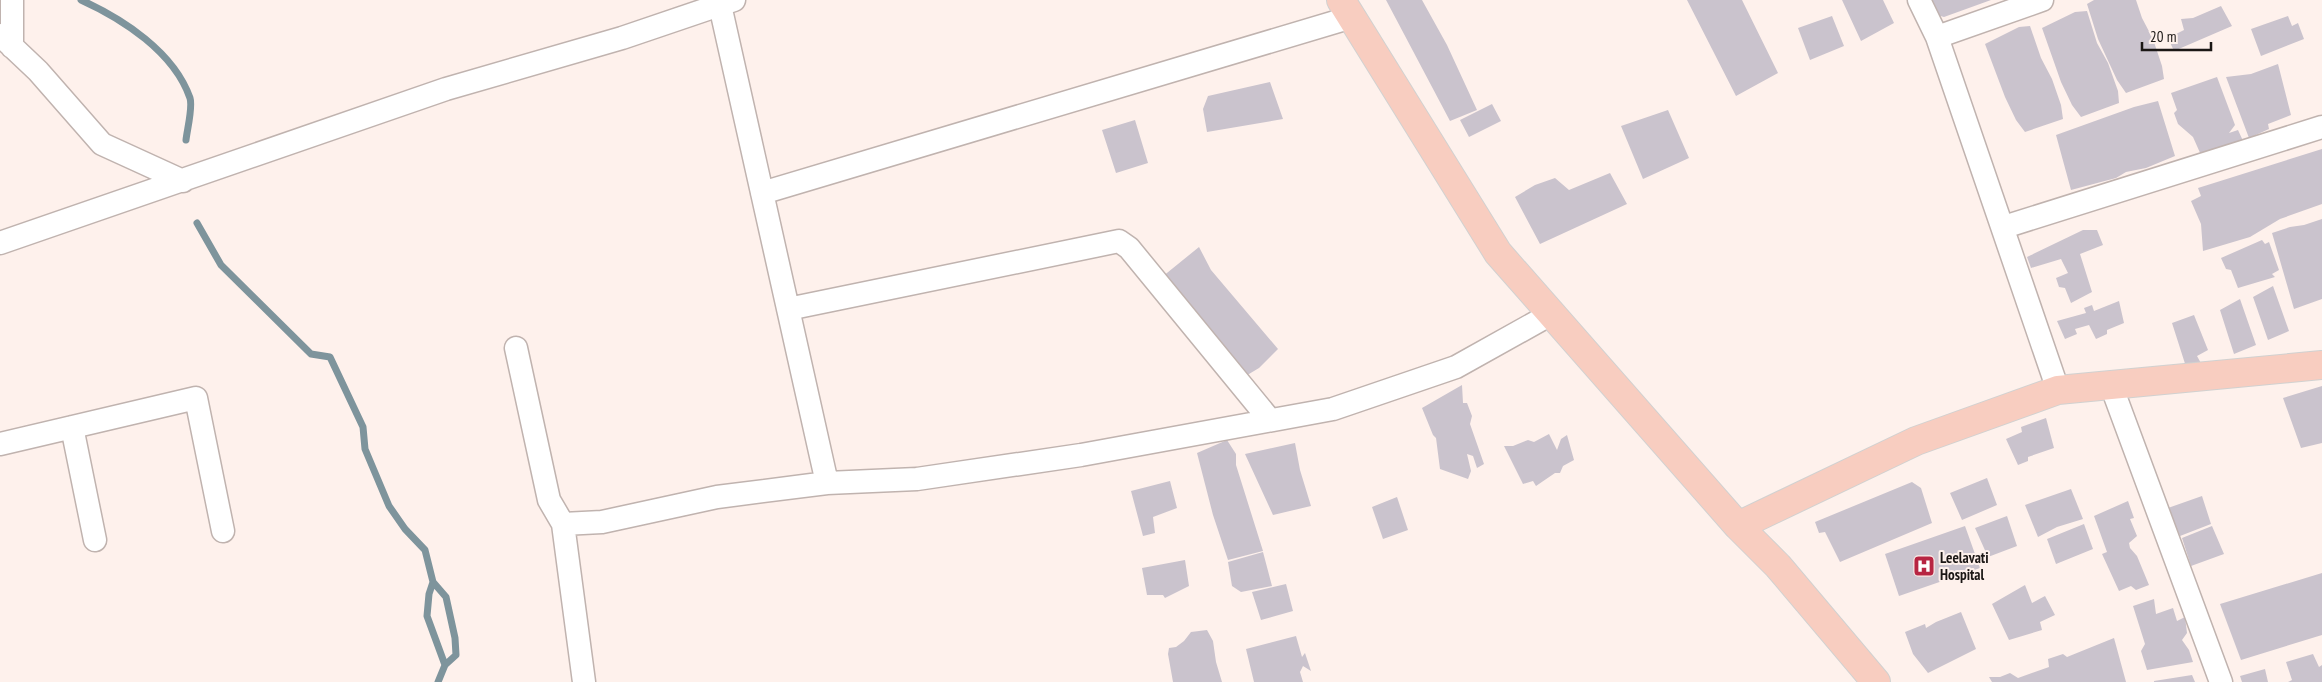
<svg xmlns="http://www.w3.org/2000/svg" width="2322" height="682" viewBox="0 0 2322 682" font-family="'PT Sans Narrow',sans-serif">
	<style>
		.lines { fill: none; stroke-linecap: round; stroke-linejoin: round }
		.stream { stroke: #7e949c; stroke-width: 7 }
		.building { fill: #cac3cd }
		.minor-casing { stroke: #c0b3af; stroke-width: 25 }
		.major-casing { stroke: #d1d1d0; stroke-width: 30 }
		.minor { stroke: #fff; stroke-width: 22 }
		.major { stroke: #f8cdc0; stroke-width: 28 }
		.labels { text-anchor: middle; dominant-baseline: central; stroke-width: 4; stroke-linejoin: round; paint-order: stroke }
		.poi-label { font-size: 15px; font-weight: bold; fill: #1b1715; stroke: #fef1ec; text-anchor: start }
	</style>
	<rect width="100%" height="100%" fill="#fef1ec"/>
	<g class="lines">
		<path class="stream" d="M 81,0 C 123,19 174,52 190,98 C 193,107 187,130 186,140
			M 197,223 L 221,265 L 311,354 L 330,357 L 363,427 L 365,449 L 389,506 L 405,529 L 425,550 L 433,582 L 446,597 L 455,638 L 456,655 L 445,665 L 438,682
			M 433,582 L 429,594 L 427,616 L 445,665"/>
	</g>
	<path class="building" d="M 1386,0 L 1422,0 L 1447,45 L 1477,110 L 1450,121 Z
		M 1687,0 L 1742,0 L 1778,73 L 1736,96 Z
		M 1842,0 L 1883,0 L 1894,23 L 1861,41 Z
		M 1930,0 L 1991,0 L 1944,17 L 1937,15 Z
		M 2094,0 L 2136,0 L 2142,18 L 2153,39 L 2162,66 L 2164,79 L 2126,93 L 2117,80 L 2098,39 L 2087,4 Z
		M 2221,6 L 2232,26 L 2174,51 L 2168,38 L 2184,30 L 2181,19 L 2193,18 Z
		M 2087,11 L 2097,43 L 2108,63 L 2118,91 L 2119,103 L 2081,117 L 2072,105 L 2061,82 L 2042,28 L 2075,12 Z
		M 1832,16 L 1844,46 L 1810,60 L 1798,28 Z
		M 2288,16 L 2292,26 L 2298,23 L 2304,39 L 2261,56 L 2251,29 Z
		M 2030,26 L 2041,58 L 2052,79 L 2061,105 L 2063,119 L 2025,132 L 2016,120 L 2005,97 L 1985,44 L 2019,27 Z
		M 2278,64 L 2291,115 L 2268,124 L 2269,129 L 2249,138 L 2226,77 L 2251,74 Z
		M 2217,77 L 2235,125 L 2229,133 L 2238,130 L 2244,143 L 2201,155 L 2193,137 L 2178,124 L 2174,113 L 2177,110 L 2171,93 Z
		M 1270,82 L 1283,119 L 1207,132 L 1203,109 L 1208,96 Z
		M 2158,101 L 2175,156 L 2146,168 L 2126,172 L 2116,178 L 2071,190 L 2056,135 L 2134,107 Z
		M 1492,104 L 1501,121 L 1469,137 L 1460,120 Z
		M 1668,110 L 1689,158 L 1643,179 L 1621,126 Z
		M 1135,120 L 1148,163 L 1116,173 L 1102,130 Z
		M 2322,149 L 2322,204 L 2280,219 L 2250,237 L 2203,251 L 2201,224 L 2191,201 L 2201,196 L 2198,188 Z
		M 1610,173 L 1627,204 L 1540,244 L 1515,197 L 1535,185 L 1555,178 L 1569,190 Z
		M 2322,219 L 2322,299 L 2294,309 L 2272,233 L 2290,227 L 2304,225 Z
		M 2083,230 L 2097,230 L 2103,245 L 2080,254 L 2092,292 L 2071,303 L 2065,288 L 2059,287 L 2056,278 L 2068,273 L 2061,259 L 2031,268 L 2027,257 Z
		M 2262,240 L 2265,244 L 2269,242 L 2279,270 L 2272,274 L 2275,277 L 2238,288 L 2231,270 L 2226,269 L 2221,258 Z
		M 1199,247 L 1211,270 L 1278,349 L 1259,368 L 1244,377 L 1162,277 Z
		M 2273,286 L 2289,331 L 2268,340 L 2253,297 Z
		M 2240,299 L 2256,345 L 2234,354 L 2220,310 Z
		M 2119,301 L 2124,323 L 2107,330 L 2107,334 L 2096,339 L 2089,325 L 2075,329 L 2077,334 L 2065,339 L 2057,321 L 2086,313 L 2084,308 L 2092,305 L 2094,311 Z
		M 2194,315 L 2208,350 L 2197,356 L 2203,367 L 2188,373 L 2172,323 Z
		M 1462,385 L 1463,403 L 1467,403 L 1472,416 L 1470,424 L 1484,464 L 1477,468 L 1473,456 L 1467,454 L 1471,471 L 1468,479 L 1440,469 L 1436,438 L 1433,435 L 1422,408 Z
		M 2322,386 L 2322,443 L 2301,448 L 2283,398 Z
		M 2046,418 L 2054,448 L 2028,457 L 2028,461 L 2018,465 L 2006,439 L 2022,432 L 2021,427 Z
		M 1549,434 L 1557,450 L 1561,439 L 1567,435 L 1574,460 L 1563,466 L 1560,473 L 1555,473 L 1536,486 L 1533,481 L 1523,484 L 1504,446 L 1513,446 L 1528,440 L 1534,442 Z
		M 1227,440 L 1236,454 L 1236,465 L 1263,551 L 1228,560 L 1213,515 L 1197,453 Z
		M 1295,443 L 1300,470 L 1311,506 L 1273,515 L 1245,454 Z
		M 1987,478 L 1997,505 L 1962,520 L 1950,493 Z
		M 1170,481 L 1177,508 L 1153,517 L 1155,533 L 1143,536 L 1131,491 Z
		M 1912,482 L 1921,488 L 1932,523 L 1840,562 L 1825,532 L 1819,533 L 1815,522 Z
		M 2071,489 L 2083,519 L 2057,527 L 2038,537 L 2025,505 Z
		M 2202,496 L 2211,524 L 2180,536 L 2168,508 Z
		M 1397,497 L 1408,530 L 1383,539 L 1372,507 Z
		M 2128,501 L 2134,518 L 2130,519 L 2137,536 L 2129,543 L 2130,548 L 2137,556 L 2149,585 L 2136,590 L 2131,586 L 2119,591 L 2102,554 L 2107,552 L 2094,516 Z
		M 2007,516 L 2017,546 L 1988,557 L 1975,528 Z
		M 2084,524 L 2093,549 L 2056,564 L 2047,539 Z
		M 1965,526 L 1980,568 L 1899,596 L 1885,554 Z
		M 2212,526 L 2224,554 L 2191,566 L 2182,538 Z
		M 1263,552 L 1272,586 L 1241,592 L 1232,586 L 1228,562 Z
		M 1185,560 L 1189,586 L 1165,598 L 1163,595 L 1147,595 L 1142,568 Z
		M 2322,573 L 2322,635 L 2241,660 L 2220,604 Z
		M 1286,584 L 1293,611 L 1261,620 L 1252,592 Z
		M 2025,585 L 2032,603 L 2045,596 L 2055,615 L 2040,622 L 2042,630 L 2009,640 L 1992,604 Z
		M 2154,599 L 2156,614 L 2173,608 L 2177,621 L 2185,617 L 2187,633 L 2182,640 L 2189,650 L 2193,662 L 2147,670 L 2141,651 L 2145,644 L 2133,606 Z
		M 1961,612 L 1976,649 L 1928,673 L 1913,654 L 1905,632 L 1925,624 L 1926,628 L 1936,622 Z
		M 1207,630 L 1213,641 L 1216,662 L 1222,682 L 1173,682 L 1168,654 L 1169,648 L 1176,647 L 1184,641 L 1191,632 Z
		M 1296,636 L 1302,657 L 1305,653 L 1311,671 L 1303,666 L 1300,672 L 1303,682 L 1254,682 L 1246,649 Z
		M 2114,638 L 2126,682 L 1992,682 L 1989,677 L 2000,677 L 2010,673 L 2018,678 L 2049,667 L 2048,659 L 2063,654 L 2067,657 Z
		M 2313,654 L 2319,667 L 2322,665 L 2322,682 L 2288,682 L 2292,680 L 2286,662 Z
		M 2265,669 L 2268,682 L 2242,682 L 2240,676 Z
		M 2192,675 L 2195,682 L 2154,682 L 2154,681 Z"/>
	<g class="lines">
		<g class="minor-casing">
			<path id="minor" d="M 12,0 L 12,47
				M 1919,0 L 1937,37 L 2058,390
				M 720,5 L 827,483
				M 0,35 L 38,71 L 102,144 L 183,181
				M 1937,37 L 2042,0
				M 762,193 L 1352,17
				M 2004,227 L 2322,127
				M 0,243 L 446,89 L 622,38 L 734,0
				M 788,309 L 1119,241 L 1129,248 L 1270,420
				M 516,348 L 549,500 L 563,524 L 602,522 L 717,497 L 827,483 L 917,479 L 1081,455 L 1333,409 L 1456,367 L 1551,314
				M 2111,385 L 2221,682
				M 72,427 L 95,540
				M 0,444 L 196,398 L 223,531
				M 563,524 L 584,682"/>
		</g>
		<g class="major-casing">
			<path id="major" d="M 1341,0 L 1498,253 L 1738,526 L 1778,566 L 1876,682
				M 1738,526 L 1916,441 L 2058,390 L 2322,365"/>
		</g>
		<use href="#minor" class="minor"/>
		<use href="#major" class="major"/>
	</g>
	<defs>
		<g id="hospital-square" transform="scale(1.125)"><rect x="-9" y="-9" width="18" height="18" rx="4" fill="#b72542" stroke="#fef1ec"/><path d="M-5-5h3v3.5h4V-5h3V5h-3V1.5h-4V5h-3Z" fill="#fff"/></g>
	</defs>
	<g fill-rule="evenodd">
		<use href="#hospital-square" x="1924" y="566"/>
	</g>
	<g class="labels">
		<g class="poi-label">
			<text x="1940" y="557">Leelavati<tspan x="1940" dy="17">Hospital</tspan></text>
		</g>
	</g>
	<path d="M2142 42v8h69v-8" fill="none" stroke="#1b1715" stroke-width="2.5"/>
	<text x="2150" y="42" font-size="15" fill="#1b1715" stroke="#fef1ec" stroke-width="4" paint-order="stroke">20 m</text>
</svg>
